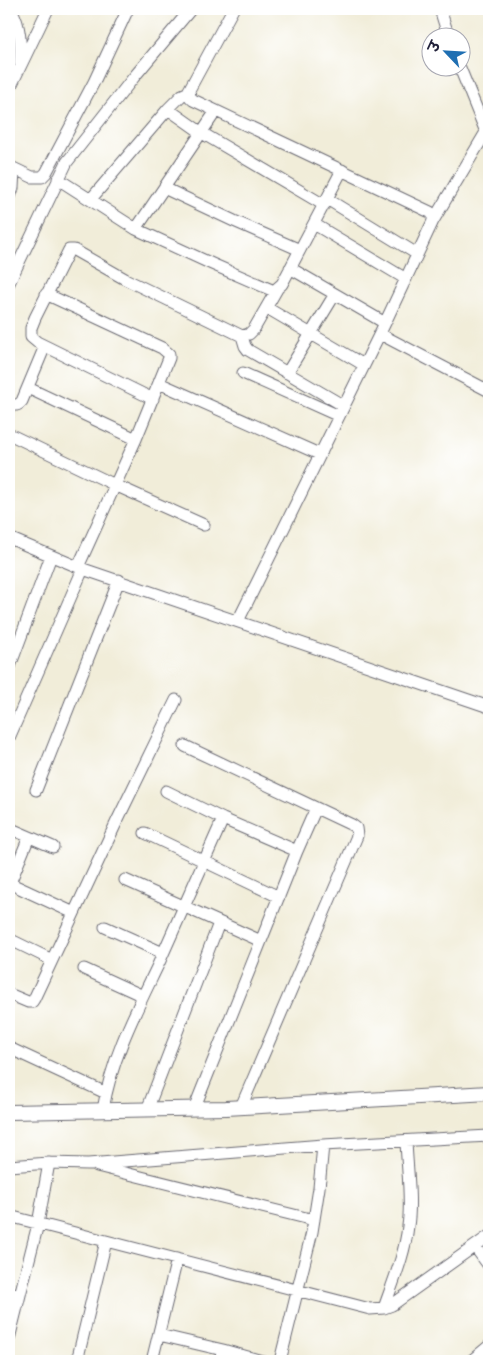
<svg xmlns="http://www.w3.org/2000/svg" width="498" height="1370" viewBox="0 0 498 1370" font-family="'Indie Flower','Playpen Sans Deva',sans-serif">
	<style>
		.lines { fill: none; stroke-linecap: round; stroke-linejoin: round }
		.minor-casing { stroke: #6a6972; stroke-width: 13 }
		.tertiary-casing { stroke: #6a6972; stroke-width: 16 }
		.minor { stroke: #fff; stroke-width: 11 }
		.tertiary { stroke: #fff; stroke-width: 14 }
	</style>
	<rect width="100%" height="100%" fill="#fff"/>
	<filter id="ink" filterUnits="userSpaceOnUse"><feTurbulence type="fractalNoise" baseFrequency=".02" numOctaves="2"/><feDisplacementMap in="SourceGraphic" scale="10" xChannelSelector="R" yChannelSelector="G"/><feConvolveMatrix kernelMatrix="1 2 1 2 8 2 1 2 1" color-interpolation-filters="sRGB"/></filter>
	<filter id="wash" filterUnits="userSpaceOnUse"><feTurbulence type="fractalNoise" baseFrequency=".0096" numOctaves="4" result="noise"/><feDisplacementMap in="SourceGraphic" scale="20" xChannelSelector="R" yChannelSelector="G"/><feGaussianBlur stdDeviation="1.12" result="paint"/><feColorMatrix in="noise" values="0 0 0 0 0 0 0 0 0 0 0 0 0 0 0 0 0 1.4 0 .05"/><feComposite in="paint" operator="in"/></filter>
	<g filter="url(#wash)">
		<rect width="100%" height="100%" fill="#f1edd9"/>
	</g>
	<g filter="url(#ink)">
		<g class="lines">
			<g class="minor-casing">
				<path id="minor" d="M 11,9 C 21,26 21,44 20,63
					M 233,9 L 189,90 L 190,97 L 193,100 L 430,212 L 433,215 L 433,221 L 385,323 L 238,621
					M 440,9 L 449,38
					M 9,90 L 48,9
					M 168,109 L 202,133 L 324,205
					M 9,166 L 32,177 L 42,177 L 46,173 L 94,82 L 128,9
					M 58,179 L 136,229 L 212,264 L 274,291 L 282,284 L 342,170
					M 164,188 L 234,221 L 300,250
					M 9,199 L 13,188 L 14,169
					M 91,199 L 168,109 L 182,95 L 189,92
					M 327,199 L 417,254
					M 433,221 L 486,132 L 460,68
					M 314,224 L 406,279
					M 136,229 L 216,111
					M 290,268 L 385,323
					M 9,283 L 67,162 L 134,77 L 191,9
					M 46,294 L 162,348 L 169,354 L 169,358 L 136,439 L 78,567
					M 267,308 L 364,365
					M 380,334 L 489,391
					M 242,336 L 245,346 L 248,350 L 344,406
					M 243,373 L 339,416
					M 287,373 L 335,294
					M 159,383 L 319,454
					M 28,388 L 136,439
					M 153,399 L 37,342 L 31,337 L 31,328 L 35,318 L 69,250 L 74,250 L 125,279 L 242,336 L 249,334 L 254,329 L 277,289
					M 9,403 C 15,406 18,406 22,401 L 45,346
					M 9,434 L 115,485 L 204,525
					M 9,538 L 83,569 L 489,707
					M 9,669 L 51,556
					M 9,738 L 83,569
					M 185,746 L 352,825 L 356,828 L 357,836 L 241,1107
					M 36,790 L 119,580
					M 166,791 L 223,819 L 297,851 L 194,1109
					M 9,828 L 53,847
					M 145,833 L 279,897
					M 297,851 L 316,808
					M 125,880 L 261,941
					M 9,883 L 74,913
					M 10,883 L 29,837
					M 105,927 L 163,953
					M 9,939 L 52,960
					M 84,969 L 143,996
					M 9,994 L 28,1002 L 32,1002 L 34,999 L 117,821 L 176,700
					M 9,1048 L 106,1093
					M 103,1110 C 111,1059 136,1011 158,965 C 180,916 201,868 223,819
					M 147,1110 L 219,923
					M 9,1166 L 49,1163 L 88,1164 L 323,1145 L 489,1136
					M 97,1166 L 314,1220
					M 9,1216 L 370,1309 L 384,1308 L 392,1305 L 489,1236
					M 475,1247 L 489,1266
					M 9,1292 L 20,1295 L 9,1339
					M 20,1295 L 38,1224 L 49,1163
					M 384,1308 C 393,1282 405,1254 408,1226 C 412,1200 407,1168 406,1141
					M 159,1335 L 223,1350 L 220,1361
					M 223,1350 L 262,1361
					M 77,1361 L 106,1241
					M 152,1361 L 177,1259
					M 280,1361 L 312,1232 L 319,1188 L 323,1145
					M 471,1361 L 489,1346"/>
			</g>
			<g class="tertiary-casing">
				<path id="tertiary" d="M 9,1112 L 226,1108 L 489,1093"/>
			</g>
			<use href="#minor" class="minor"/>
			<use href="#tertiary" class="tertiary"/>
		</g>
	</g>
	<rect width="498" height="1370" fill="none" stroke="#fff" stroke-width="30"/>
	<g transform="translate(446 52) rotate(295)"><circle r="24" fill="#ffffff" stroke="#a7a7b1"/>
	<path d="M0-4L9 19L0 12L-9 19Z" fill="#1f6fb2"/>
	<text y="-8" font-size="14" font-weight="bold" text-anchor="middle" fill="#22223b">उ</text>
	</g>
</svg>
